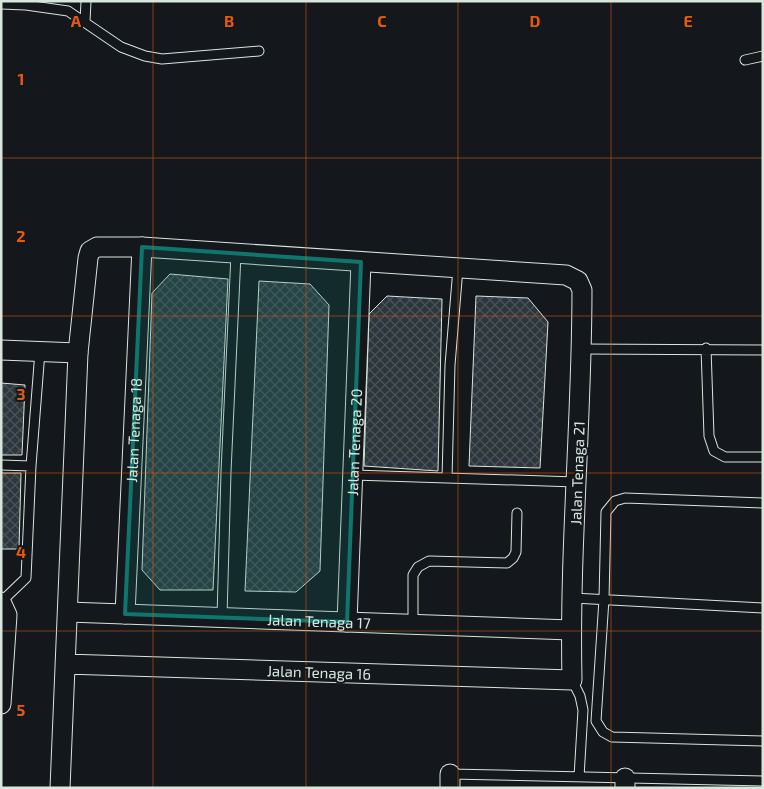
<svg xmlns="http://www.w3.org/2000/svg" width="764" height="789" viewBox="0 0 764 789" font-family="'Exo 2',sans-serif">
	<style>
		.building { fill: url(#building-cross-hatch); stroke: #d8e6dc }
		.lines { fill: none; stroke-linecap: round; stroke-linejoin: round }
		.service-casing { stroke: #d8e6dc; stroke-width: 11 }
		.minor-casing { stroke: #d8e6dc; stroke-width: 21 }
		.service { stroke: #14181c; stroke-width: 9 }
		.minor { stroke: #14181c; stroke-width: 19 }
		.marked { fill: #0f766e; fill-opacity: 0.2; stroke: #0f766e; stroke-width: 4; stroke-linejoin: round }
		.grid { fill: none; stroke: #e8590c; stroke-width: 1; stroke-opacity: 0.55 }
		.labels { text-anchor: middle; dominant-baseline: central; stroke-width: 4; stroke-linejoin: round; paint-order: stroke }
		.street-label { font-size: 15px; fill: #d8e6dc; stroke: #14181c }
		.grid-label { font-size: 16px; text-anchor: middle; font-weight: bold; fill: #e8590c; stroke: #14181c; stroke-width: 4; stroke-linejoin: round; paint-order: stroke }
	</style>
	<defs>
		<pattern id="building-cross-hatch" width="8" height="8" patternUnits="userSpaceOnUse" patternTransform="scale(1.25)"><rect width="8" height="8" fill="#2c363c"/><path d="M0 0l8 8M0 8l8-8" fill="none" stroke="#4a5358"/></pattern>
	</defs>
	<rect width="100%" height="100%" fill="#14181c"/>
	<path class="building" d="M 170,274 L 228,279 L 213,590 L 160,590 L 142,570 L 152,293 Z
		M 259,281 L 310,284 L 329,305 L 320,571 L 296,592 L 245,591 Z
		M 387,296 L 442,299 L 438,471 L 364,466 L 369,314 Z
		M 476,296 L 528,298 L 548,322 L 540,468 L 469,466 Z
		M 1,383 L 25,385 L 22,455 L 1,455 Z
		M 1,473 L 21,473 L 19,549 L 1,549 Z"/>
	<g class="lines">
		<g class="service-casing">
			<path id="service" d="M 1,4 L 26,5 L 68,11 L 121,47 L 145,56 L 162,59 L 259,51
				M 85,22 L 86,1
				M 745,60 L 763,56
				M 706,348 L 709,436 L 714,451 L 725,457 L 763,457
				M 582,349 L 763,350
				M 1,465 L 31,466
				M 353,475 L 576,482
				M 447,478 L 450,365 L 458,268
				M 763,503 L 625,498 L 615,501 L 606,512 L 604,599 L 596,721 L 603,732 L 612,737 L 763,741
				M 573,598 L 763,608
				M 1,602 L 26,578 L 31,466 L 40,351
				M 222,618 L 226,472 L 236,254
				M 413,624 L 413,575 L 418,567 L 429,561 L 507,563 L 513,558 L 516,552 L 517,513
				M 572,680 L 580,696 L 583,710 L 579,777
				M 450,774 L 763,781"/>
		</g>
		<g class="minor-casing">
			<g id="minor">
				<path d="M 1,350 L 78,353"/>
				<path d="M 1,602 L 7,615 L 1,704"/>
				<path id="s1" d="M 68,612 L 571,630"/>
				<path id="s2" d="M 125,614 L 142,247"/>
				<path id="s3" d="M 347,622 L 361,262"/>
				<path d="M 625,778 L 625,788"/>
				<path d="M 60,788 L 78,353 L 88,258 L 90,251 L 97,247 L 142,247 L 566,275 L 578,281 L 582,290 C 582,420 569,550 572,680 L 65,664"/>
				<path d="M 450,788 L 450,774"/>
			</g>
		</g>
		<use href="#service" class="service"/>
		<use href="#minor" class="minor"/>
	</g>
	<path class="marked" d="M 142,247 L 361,262 L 347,622 L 125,614 Z"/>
	<path class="grid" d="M 153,1 L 153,788M 306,1 L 306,788M 458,1 L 458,788M 611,1 L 611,788M 1,158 L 763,158M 1,316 L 763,316M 1,473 L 763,473M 1,631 L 763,631"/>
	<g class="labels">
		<g class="street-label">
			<text stroke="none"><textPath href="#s2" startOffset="184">Jalan Tenaga 18</textPath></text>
			<text stroke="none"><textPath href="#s3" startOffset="180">Jalan Tenaga 20</textPath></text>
			<text transform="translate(577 473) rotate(-88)">Jalan Tenaga 21</text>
			<text stroke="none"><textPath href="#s1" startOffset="251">Jalan Tenaga 17</textPath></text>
			<text transform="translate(319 672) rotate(2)">Jalan Tenaga 16</text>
		</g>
	</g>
	<g class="grid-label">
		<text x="76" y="27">A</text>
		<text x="229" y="27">B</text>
		<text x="382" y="27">C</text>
		<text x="535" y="27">D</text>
		<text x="688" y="27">E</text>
		<text x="21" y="85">1</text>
		<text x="21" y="242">2</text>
		<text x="21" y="400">3</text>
		<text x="21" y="558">4</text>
		<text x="21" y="716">5</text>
	</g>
	<rect width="764" height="789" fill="none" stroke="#d8e6dc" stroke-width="5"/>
</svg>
